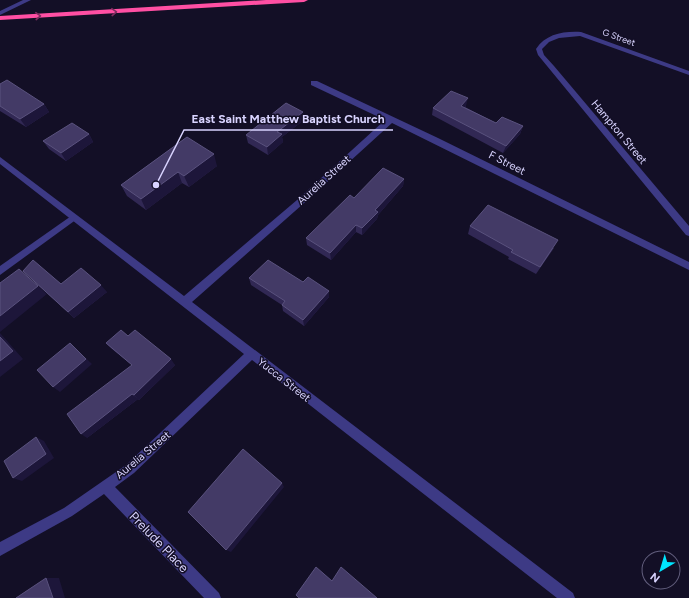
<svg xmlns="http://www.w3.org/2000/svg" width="689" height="598" viewBox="0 0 689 598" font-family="Figtree,sans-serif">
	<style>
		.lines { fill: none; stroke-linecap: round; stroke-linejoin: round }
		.lane { fill: #3d3a85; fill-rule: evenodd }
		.street { fill: #3d3a85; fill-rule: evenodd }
		.highway { fill: #ff4fa3; fill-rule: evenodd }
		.wall { fill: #312854 }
		.shaded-wall { fill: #1d163a }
		.building { fill: #433a66; stroke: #5a527e }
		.oneway { stroke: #7d2c5e }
		.labels { text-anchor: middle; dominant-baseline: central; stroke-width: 3; stroke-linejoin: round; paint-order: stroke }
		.far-street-label { font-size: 9px; fill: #d9d4ff; stroke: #130f26 }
		.street-label { font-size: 11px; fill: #d9d4ff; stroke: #130f26 }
		.near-street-label { font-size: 13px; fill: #d9d4ff; stroke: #130f26 }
		.leader { fill: none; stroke: #d9d4ff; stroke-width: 1.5 }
		.callout-dot { fill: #d9d4ff; stroke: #130f26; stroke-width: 1.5 }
		.callout-label { font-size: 12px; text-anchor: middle; font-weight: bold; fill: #d9d4ff; stroke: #130f26; stroke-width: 3; stroke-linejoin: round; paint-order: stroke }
	</style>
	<rect width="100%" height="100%" fill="#130f26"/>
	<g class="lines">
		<path class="lane" d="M 74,214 L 78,217 L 77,219 L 0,275 L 0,266 Z"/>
		<path class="street" d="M 23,0 L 31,0 L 0,15 L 0,11 Z
			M 581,32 L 689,71 L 689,75 L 580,36 L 559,38 L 549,42 L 542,49 L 544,55 L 554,66 L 689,226 L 689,236 L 686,235 L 538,55 L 536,49 C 546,34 563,31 581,32 Z
			M 311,81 L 317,81 L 438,138 L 689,262 L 689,270 L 392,123 L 303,204 L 192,302 L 573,593 L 575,598 L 557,598 L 252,360 L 134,473 L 115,487 L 219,593 L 221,598 L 204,598 L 104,494 L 72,516 L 0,556 L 0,542 L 64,508 L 126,465 L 244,354 L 0,164 L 0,157 L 184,296 L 297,200 L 385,120 L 311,85 Z"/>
		<path class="highway" d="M 266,0 L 308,0 L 304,2 L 0,20 L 0,16 Z"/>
	</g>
	<path class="wall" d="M 0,84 L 44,104 L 49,112 L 26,127 L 0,111 Z
		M 466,106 L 465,107 L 496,123 L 523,126 L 520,134 L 503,153 L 432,115 L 433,108 Z
		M 304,120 L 282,137 L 283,142 L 268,155 L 248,143 L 246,135 Z
		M 89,134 L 93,142 L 66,161 L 49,149 L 43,141 Z
		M 187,137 L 217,166 L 189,187 L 182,183 L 146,210 L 127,196 L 121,185 Z
		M 404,179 L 403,186 L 378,215 L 377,219 L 362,235 L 356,232 L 331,260 L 307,245 L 306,238 L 354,198 Z
		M 470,226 L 554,248 L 536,274 L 508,259 L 509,257 L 468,234 Z
		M 23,271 L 61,284 L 107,292 L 74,318 Z
		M 249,278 L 303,282 L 329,291 L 329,297 L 304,326 L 283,311 L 282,305 L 251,285 Z
		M 128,336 L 175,365 L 139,400 L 138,399 L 87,438 L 132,365 L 112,349 L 106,343 Z"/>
	<path class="shaded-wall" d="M 468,98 L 466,106 L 459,113 L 461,106 Z
		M 44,104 L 49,112 L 26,127 L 20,119 Z
		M 303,112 L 304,120 L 282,137 L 283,142 L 268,155 L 267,147 L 277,132 Z
		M 523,126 L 520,134 L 503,153 L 506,146 Z
		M 89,134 L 93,142 L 66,161 L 61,153 Z
		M 214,154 L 217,166 L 189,187 L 184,176 Z
		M 178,172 L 182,183 L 146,210 L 141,199 Z
		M 404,179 L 403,186 L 378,215 L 377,219 L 362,235 L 362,228 L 375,210 Z
		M 356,225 L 356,232 L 331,260 L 330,253 Z
		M 101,285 L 107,292 L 74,318 L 68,312 Z
		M 38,286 L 47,294 L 0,332 L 0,316 Z
		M 329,291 L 329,297 L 304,326 L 303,320 Z
		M 0,333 L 23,359 L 0,377 Z
		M 70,343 L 92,364 L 60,392 L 53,387 Z
		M 171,359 L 175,365 L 139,400 L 134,395 Z
		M 132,394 L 138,399 L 87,438 L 81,434 Z
		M 36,437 L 44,441 L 54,458 L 22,481 L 13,478 Z
		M 282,483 L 284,487 L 231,552 L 226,550 Z
		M 46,578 L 59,578 L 65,598 L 53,598 Z"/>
	<path class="building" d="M 7,80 L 44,104 L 20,119 L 0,106 L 0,84 Z
		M 451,91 L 468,98 L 461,106 L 496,123 L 502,117 L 523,126 L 506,146 L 433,108 Z
		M 286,103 L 303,112 L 277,132 L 282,134 L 267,147 L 246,135 Z
		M 72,123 L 89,134 L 61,153 L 43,141 Z
		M 187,137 L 214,154 L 184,176 L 178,172 L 141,199 L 121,185 Z
		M 383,168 L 404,179 L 375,210 L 378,212 L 362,228 L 356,225 L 330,253 L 306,238 L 350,195 L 354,198 Z
		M 488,205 L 558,240 L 540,267 L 511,252 L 513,250 L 470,226 Z
		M 33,260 L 61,284 L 81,268 L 101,285 L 68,312 L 23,271 Z
		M 268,260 L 303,282 L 308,277 L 329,291 L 303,320 L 282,305 L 285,301 L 249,278 Z
		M 19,269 L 38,286 L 0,316 L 0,283 Z
		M 121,330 L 128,336 L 135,330 L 171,359 L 134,395 L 132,394 L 81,434 L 67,414 L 132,365 L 106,343 Z
		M 0,337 L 13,351 L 0,361 Z
		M 70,343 L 86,359 L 53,387 L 37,370 Z
		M 36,437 L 46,454 L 13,478 L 4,461 Z
		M 243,449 L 282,483 L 226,550 L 188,512 Z
		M 316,567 L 332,581 L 341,567 L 377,598 L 299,598 L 296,595 Z
		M 46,578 L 53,598 L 16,598 Z"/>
	<defs><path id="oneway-chevron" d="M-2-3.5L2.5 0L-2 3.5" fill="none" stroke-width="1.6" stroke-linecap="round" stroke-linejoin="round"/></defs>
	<g class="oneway">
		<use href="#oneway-chevron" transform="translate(114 12) rotate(-3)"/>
		<use href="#oneway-chevron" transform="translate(38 16) rotate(-3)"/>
	</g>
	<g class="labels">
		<g class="far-street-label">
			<text transform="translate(619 37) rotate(20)">G Street</text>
		</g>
		<g class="street-label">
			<text transform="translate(619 132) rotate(50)">Hampton Street</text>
			<text transform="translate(507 163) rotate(27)">F Street</text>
			<text transform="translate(324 180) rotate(-42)">Aurelia Street</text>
			<text transform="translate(284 380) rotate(38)">Yucca Street</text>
			<text transform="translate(143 455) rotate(-40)">Aurelia Street</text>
		</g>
		<g class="near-street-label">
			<text transform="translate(159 542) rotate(46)">Prelude Place</text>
		</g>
	</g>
	<path class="leader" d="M156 185L184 130H393"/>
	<circle class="callout-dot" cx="156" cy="185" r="4"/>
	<g class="callout-label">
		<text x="288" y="123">East Saint Matthew Baptist Church</text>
	</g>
	<g transform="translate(661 570) rotate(218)"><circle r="19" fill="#130f26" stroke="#625e7d"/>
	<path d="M0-3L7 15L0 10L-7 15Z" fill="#00e5ff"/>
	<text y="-6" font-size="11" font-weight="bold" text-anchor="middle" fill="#d9d4ff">N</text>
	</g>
</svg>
